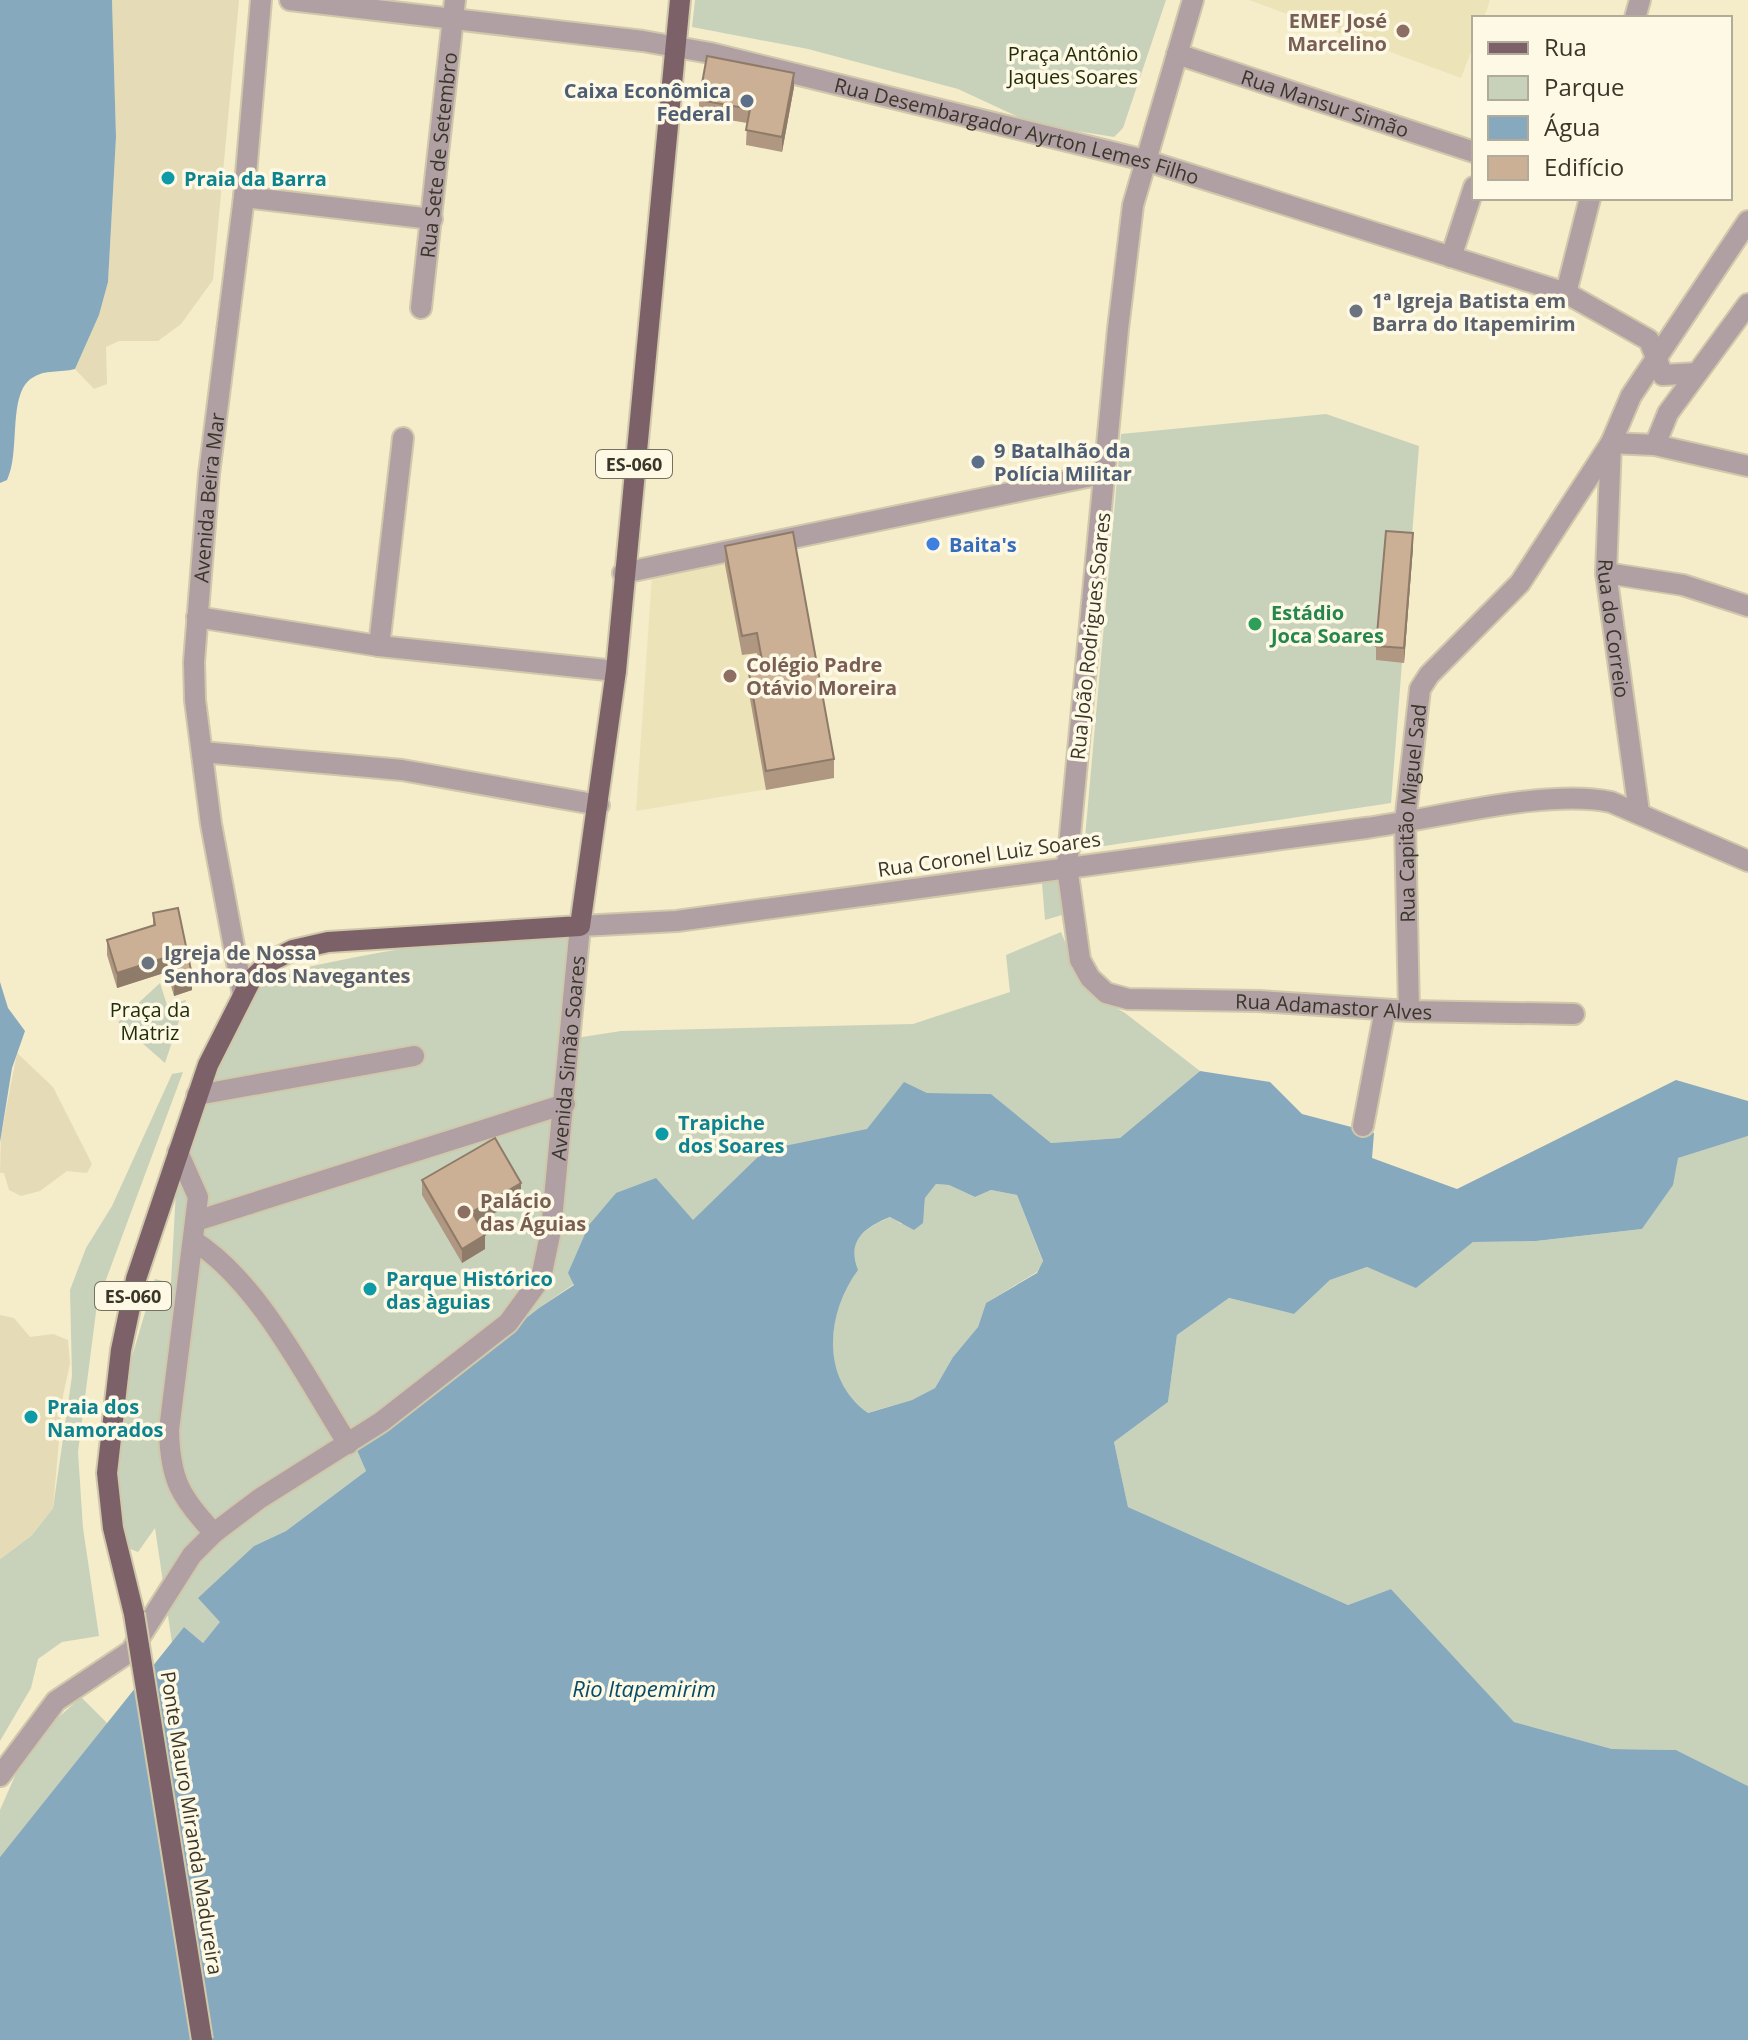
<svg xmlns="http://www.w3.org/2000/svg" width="1748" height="2040" viewBox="0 0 1748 2040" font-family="'Open Sans',sans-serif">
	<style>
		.built { fill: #ede3b9 }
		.green { fill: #c8d2bb }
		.sand { fill: #e5dbb7 }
		.water { fill: #86a9bd; fill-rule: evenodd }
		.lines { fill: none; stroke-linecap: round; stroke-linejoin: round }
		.minor-casing { stroke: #d0c8aa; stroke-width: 24 }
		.major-casing { stroke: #d0c8aa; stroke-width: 24 }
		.minor { stroke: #b09fa3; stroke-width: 20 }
		.major { stroke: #7d6168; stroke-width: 20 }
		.major-bridge-casing { stroke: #d0c8aa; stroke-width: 24; stroke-linecap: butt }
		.major-bridge { stroke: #7d6168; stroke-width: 20 }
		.wall { fill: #af9781 }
		.shaded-wall { fill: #8f7b69 }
		.building { fill: #ccb096; stroke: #8f7b69; stroke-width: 2 }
		.education-dot { fill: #8d6e63; stroke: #fef9e5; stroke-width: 3 }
		.service-dot { fill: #5c6f8a; stroke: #fef9e5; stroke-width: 3 }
		.culture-dot { fill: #0f9aa8; stroke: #fef9e5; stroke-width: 3 }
		.worship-dot { fill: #6b7280; stroke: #fef9e5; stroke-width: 3 }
		.shop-dot { fill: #3f7fe0; stroke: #fef9e5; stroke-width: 3 }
		.leisure-dot { fill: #2e9e5b; stroke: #fef9e5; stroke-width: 3 }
		.labels { text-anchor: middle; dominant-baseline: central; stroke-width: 7; stroke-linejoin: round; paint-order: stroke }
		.shield { fill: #fef9e5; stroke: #757061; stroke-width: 2 }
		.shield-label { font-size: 18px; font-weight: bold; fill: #3a3629 }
		.education-label { font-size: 20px; font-weight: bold; fill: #785e54; stroke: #fef9e5; text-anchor: start }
		.park-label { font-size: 20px; fill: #222e07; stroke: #fef9e5 }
		.service-label { font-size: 20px; font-weight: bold; fill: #4e5e75; stroke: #fef9e5; text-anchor: end }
		.street-label { font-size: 20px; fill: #3a3629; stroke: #fef9e5 }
		.culture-label { font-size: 20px; font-weight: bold; fill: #0d838f; stroke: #fef9e5; text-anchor: start }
		.worship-label { font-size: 20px; font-weight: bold; fill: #5b616d; stroke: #fef9e5; text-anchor: start }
		.shop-label { font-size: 20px; font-weight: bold; fill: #366cbe; stroke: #fef9e5; text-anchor: start }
		.leisure-label { font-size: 20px; font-weight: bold; fill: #27864d; stroke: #fef9e5; text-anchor: start }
		.water-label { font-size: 22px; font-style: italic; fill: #064b68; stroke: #fef9e5 }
	</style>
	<rect width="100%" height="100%" fill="#f5ecca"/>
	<path class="built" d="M 1249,0 L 1490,0 L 1484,18 L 1474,18 L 1474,44 L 1461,78 Z
		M 792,549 L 834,778 L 636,811 L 652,575 Z"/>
	<path class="green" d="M 695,0 L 1166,0 L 1123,128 L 1114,137 L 1034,124 L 958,89 L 808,49 L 692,27 Z
		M 1326,414 L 1419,446 L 1391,803 L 1084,849 L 1121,434 Z
		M 1062,880 L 1062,915 L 1045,920 L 1042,883 Z
		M 573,929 L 563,1040 L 621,1031 L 913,1024 L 1010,992 L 1006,955 L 1061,932 L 1085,989 L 1125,1013 L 1200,1071 L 1120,1138 L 1051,1143 L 991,1094 L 927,1093 L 904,1083 L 867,1130 L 765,1151 L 693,1221 L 616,1193 L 574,1284 L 539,1308 L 357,1449 L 366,1471 L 286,1531 L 254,1546 L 199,1598 L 221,1622 L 203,1643 L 184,1627 L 172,1643 L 155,1528 L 138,1552 L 123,1546 L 117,1460 L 125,1380 L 155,1279 L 171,1283 L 178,1152 L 251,980 C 359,954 462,936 573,929 Z
		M 160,983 L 167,1005 L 186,1000 L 165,1063 L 118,1022 Z
		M 183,1072 L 97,1304 L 78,1452 L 83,1528 L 99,1636 L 62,1642 L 38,1659 L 31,1688 L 0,1741 L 0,1559 L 32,1535 L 53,1508 L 72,1376 L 70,1290 L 86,1248 L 112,1206 L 172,1074 Z
		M 1748,1136 L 1748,1786 L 1676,1750 L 1612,1749 L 1514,1722 L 1391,1589 L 1348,1605 L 1128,1507 L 1114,1442 L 1168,1402 L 1177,1335 L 1229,1298 L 1294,1314 L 1330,1280 L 1367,1267 L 1416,1287 L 1473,1242 L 1537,1241 L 1642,1229 L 1672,1185 L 1677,1158 Z
		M 936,1184 L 949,1185 L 975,1197 L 991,1190 L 1017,1195 L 1043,1262 L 1037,1272 L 986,1303 L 978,1327 L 953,1357 L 935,1388 L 912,1400 L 867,1413 C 820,1379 826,1313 857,1270 C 846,1241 865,1227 891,1217 L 901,1224 L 924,1211 L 925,1198 Z
		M 81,1697 L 108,1724 L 0,1857 L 0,1810 L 29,1744 Z"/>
	<path class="sand" d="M 112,0 L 239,0 L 213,280 L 181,324 L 158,341 L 119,341 L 106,347 L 107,384 L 94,389 L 75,369 L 99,315 L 108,282 L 116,137 Z
		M 17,1053 L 53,1087 L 92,1164 L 87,1173 L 67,1171 L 40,1191 L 21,1196 L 9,1190 L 4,1173 L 0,1173 L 1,1135 Z
		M 0,1315 L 14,1318 L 30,1337 L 53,1334 L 68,1340 L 70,1363 L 63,1396 L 53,1508 L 32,1535 L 0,1559 Z"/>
	<path class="water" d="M 0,0 L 112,0 L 116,137 L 108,282 L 99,315 L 75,369 C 60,373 45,369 32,378 C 7,394 21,453 7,480 L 0,483 Z
		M 0,982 L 8,1008 L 25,1031 L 12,1068 L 0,1142 Z
		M 1200,1071 L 1270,1082 L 1302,1114 L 1374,1133 L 1372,1158 L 1457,1189 L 1676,1080 L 1748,1101 L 1748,1136 L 1678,1158 L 1673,1185 L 1642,1229 L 1536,1241 L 1473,1242 L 1416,1288 L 1367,1267 L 1330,1280 L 1294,1314 L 1229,1298 L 1177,1335 L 1168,1402 L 1114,1442 L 1128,1507 L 1348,1605 L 1391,1589 L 1514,1722 L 1612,1749 L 1676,1750 L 1748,1786 L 1748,2040 L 0,2040 L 0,1857 L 184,1627 L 203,1643 L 220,1622 L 198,1598 L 254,1546 L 286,1531 L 366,1471 L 357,1450 L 539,1308 L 574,1285 L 568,1273 L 589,1225 L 616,1193 L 656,1178 L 693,1220 L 765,1150 L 867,1129 L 904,1082 L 927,1093 L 991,1094 L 1051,1143 L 1120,1138 ZM 936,1184 L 949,1185 L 975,1197 L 991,1190 L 1017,1195 L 1043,1261 L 1037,1273 L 986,1303 L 978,1327 L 953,1357 L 935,1388 L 912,1400 L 868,1413 C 820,1379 826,1313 858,1270 C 846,1241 865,1227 890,1217 L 914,1230 L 923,1223 L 925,1198 Z"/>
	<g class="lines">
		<g class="minor-casing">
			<g id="minor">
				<path id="s1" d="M 290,0 L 643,41 L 710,53 L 1144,160 L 1566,293 L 1649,340 L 1663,375 L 1697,373"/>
				<path id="s2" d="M 1193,0 L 1133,205 L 1118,329 L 1067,867 L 1080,960 L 1090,978 L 1106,993 L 1128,999 L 1259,1001 L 1409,1011 L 1574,1014"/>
				<path d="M 1635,18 L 1640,0"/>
				<path id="s3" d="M 1177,54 L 1474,152"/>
				<path d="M 244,197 L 432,219"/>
				<path d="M 1451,257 L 1474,187"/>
				<path d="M 1566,293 L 1590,198"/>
				<path id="s4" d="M 421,308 L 455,0"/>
				<path id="s5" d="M 1611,443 L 1606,573 L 1639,812"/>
				<path d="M 1611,443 L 1655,445 L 1668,413 L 1748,304"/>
				<path d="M 1655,445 L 1748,466"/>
				<path d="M 623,573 L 1106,473"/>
				<path d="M 1606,573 L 1683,585 L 1748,606"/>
				<path d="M 197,617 L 379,646 L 616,671"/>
				<path d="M 379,646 L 403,438"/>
				<path d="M 202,752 L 402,770 L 599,805"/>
				<path id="s6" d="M 243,995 L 211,824 L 195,700 L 194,662 L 209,474 L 244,197 L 261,0"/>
				<path id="s7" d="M 1409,1011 L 1405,823 L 1420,689 L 1429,675 L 1520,583 L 1611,443 L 1631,396 L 1748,221"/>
				<path d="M 197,1095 L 414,1056"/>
				<path d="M 1363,1126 L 1385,1010"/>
				<path d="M 178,1152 L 198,1197 L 169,1430 C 170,1479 180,1497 214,1533"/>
				<path d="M 196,1221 L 565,1104"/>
				<path d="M 194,1241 C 259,1282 306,1378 348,1444"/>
				<path id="s8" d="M 0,1776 L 56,1701 L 131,1651 L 192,1555 L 214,1533 L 259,1499 L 381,1422 L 508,1323 L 541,1278 L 551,1230 L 580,926 L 677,921 C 906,889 1136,858 1366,828 C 1436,819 1546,788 1611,802 L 1748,861"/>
			</g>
		</g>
		<g class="major-casing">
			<path id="major" d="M 134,1614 L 113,1528 L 107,1473 L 121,1350 L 136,1279 L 208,1065 L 251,980 L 271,961 L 293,950 L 328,942 L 580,926 L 616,671 L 680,0"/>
		</g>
		<use href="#minor" class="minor"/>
		<use href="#major" class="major"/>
		<g class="major-bridge-casing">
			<path id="major-bridge" d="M 134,1614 L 202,2040"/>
		</g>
		<use href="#major-bridge" class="major-bridge"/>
	</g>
	<path class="wall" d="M 794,87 L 782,152 L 746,145 L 747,123 L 699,115 L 699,100 Z
		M 725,546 L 834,759 L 834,778 L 766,790 L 749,693 L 749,673 L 760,671 L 757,653 L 742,655 L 725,565 Z
		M 1413,547 L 1404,663 L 1376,660 L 1376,646 Z
		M 153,913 L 192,990 L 174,996 L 167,972 L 117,988 L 107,955 L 107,940 L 153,926 Z
		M 422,1180 L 521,1198 L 478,1222 L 485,1249 L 462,1263 L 422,1195 Z"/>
	<path class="shaded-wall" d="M 794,73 L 794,87 L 782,152 L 782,137 Z
		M 1413,533 L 1413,547 L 1404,663 L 1404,648 Z
		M 167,957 L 167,972 L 117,988 L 117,973 Z
		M 192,975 L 192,990 L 174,996 L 174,981 Z
		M 521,1183 L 521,1198 L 472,1226 L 472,1212 Z
		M 485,1235 L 485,1249 L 462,1263 L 462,1249 Z"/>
	<path class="building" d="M 707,56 L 794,73 L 782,137 L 746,130 L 750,109 L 699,100 Z
		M 1386,531 L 1413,533 L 1404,648 L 1376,646 Z
		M 793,532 L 834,759 L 766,771 L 749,673 L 764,671 L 757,633 L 742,636 L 725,546 Z
		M 178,908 L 192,975 L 174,981 L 167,957 L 117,973 L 107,940 L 155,925 L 153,913 Z
		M 495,1138 L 521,1183 L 472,1212 L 485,1235 L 462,1249 L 422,1180 Z"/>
	<g class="education-dot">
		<circle cx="1403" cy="31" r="8"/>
		<circle cx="730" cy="676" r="8"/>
		<circle cx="464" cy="1212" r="8"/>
	</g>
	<g class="service-dot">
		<circle cx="747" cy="101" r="8"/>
		<circle cx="978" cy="462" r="8"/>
	</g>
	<g class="culture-dot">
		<circle cx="168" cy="178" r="8"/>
		<circle cx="662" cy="1134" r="8"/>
		<circle cx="370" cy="1289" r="8"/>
		<circle cx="31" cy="1417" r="8"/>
	</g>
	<g class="worship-dot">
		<circle cx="1356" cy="311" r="8"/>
		<circle cx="148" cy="963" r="8"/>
	</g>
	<circle class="shop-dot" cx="933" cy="544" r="8"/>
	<circle class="leisure-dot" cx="1255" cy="624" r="8"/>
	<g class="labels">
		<g class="shield">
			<rect x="596" y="450" width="76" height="28" rx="6"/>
			<rect x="95" y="1282" width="76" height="28" rx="6"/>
		</g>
		<g class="shield-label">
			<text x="634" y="464">ES-060</text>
			<text x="133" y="1296">ES-060</text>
		</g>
		<g class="education-label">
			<text x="1387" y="20" text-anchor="end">EMEF José<tspan x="1387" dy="23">Marcelino</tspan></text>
			<text x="746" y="664">Colégio Padre<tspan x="746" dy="23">Otávio Moreira</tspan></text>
			<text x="480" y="1200">Palácio<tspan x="480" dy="23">das Águias</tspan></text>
		</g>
		<g class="park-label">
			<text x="1073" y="53">Praça Antônio<tspan x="1073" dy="23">Jaques Soares</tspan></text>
			<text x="150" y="1009">Praça da<tspan x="150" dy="23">Matriz</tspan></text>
		</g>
		<g class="service-label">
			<text x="731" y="90">Caixa Econômica<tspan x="731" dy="23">Federal</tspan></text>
			<text x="994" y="450" text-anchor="start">9 Batalhão da<tspan x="994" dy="23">Polícia Militar</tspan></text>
		</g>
		<g class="street-label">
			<text stroke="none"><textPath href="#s3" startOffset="156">Rua Mansur Simão</textPath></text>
			<text stroke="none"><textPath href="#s1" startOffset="740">Rua Desembargador Ayrton Lemes Filho</textPath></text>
			<text stroke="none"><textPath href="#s4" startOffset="154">Rua Sete de Setembro</textPath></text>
			<text stroke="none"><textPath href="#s6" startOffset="502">Avenida Beira Mar</textPath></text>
			<text stroke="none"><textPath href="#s5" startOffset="186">Rua do Correio</textPath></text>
			<text transform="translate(1090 636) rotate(-84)">Rua João Rodrigues Soares</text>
			<text stroke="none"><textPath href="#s7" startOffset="198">Rua Capitão Miguel Sad</textPath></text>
			<text transform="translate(989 854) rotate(-8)">Rua Coronel Luiz Soares</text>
			<text stroke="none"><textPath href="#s2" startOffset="1244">Rua Adamastor Alves</textPath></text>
			<text stroke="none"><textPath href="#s8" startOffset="968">Avenida Simão Soares</textPath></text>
			<text transform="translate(192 1823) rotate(81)">Ponte Mauro Miranda Madureira</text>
		</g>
		<g class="culture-label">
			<text x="184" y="178">Praia da Barra</text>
			<text x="678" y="1122">Trapiche<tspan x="678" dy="23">dos Soares</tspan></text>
			<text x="386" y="1278">Parque Histórico<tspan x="386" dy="23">das àguias</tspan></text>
			<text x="47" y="1406">Praia dos<tspan x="47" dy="23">Namorados</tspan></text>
		</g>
		<g class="worship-label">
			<text x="1372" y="300">1ª Igreja Batista em<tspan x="1372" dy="23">Barra do Itapemirim</tspan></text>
			<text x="164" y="952">Igreja de Nossa<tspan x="164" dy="23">Senhora dos Navegantes</tspan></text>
		</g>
		<g class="shop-label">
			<text x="949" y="544">Baita's</text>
		</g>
		<g class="leisure-label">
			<text x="1271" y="612">Estádio<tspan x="1271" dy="23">Joca Soares</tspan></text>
		</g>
		<g class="water-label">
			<text x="644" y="1688">Rio Itapemirim</text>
		</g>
	</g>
	<rect x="1472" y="16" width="260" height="184" fill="#fef9e5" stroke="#b0ab9a" stroke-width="2"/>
	<rect x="1488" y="42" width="40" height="12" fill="#7d6168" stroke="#b0ab9a" stroke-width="2"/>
	<text x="1544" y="56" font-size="24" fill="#3a3629">Rua</text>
	<rect x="1488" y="76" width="40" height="24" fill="#c8d2bb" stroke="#b0ab9a" stroke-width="2"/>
	<text x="1544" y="96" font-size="24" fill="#3a3629">Parque</text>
	<rect x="1488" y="116" width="40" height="24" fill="#86a9bd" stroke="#b0ab9a" stroke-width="2"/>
	<text x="1544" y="136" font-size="24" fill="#3a3629">Água</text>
	<rect x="1488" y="156" width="40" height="24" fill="#ccb096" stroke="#b0ab9a" stroke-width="2"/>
	<text x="1544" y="176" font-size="24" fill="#3a3629">Edifício</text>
</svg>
